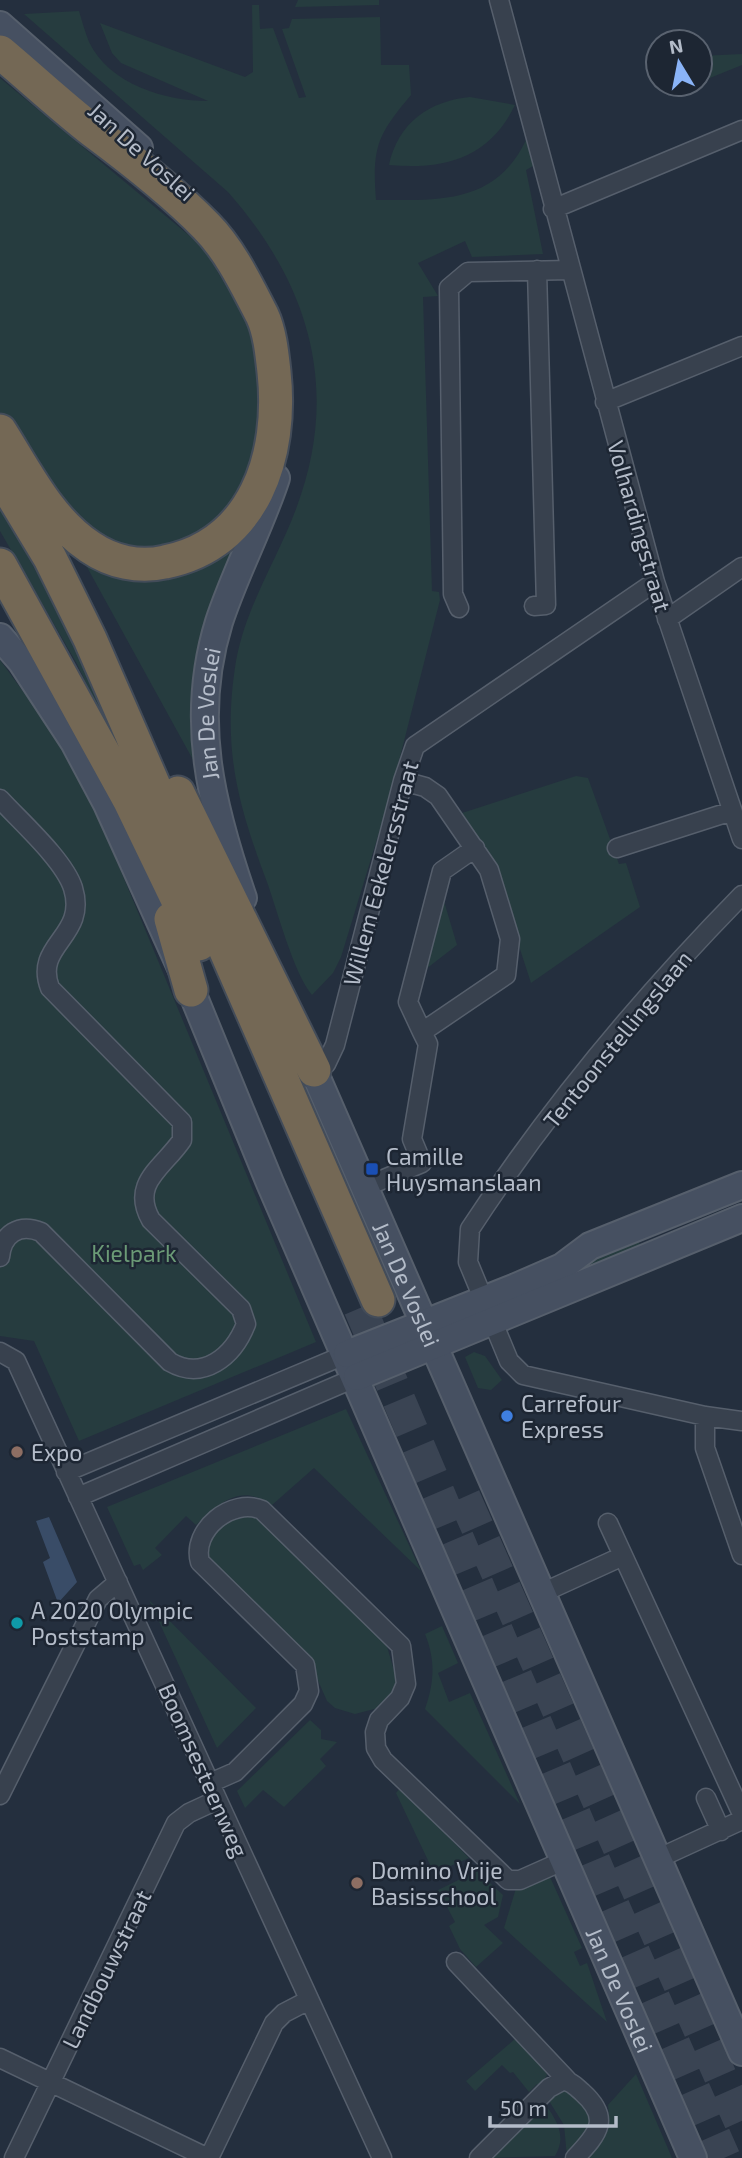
<svg xmlns="http://www.w3.org/2000/svg" width="742" height="2158" viewBox="0 0 742 2158" font-family="'Exo 2',sans-serif">
	<style>
		.green { fill: #263c3f }
		.water { fill: #394c67 }
		.lines { fill: none; stroke-linecap: round; stroke-linejoin: round }
		.highway-tunnel { stroke: #3a4453; stroke-width: 33; stroke-dasharray: 33 17; stroke-linecap: butt }
		.street-casing { stroke: #565f6c; stroke-width: 21 }
		.secondary-casing { stroke: #565f6c; stroke-width: 30 }
		.highway-casing { stroke: #434c59; stroke-width: 37 }
		.street { stroke: #38414e; stroke-width: 18 }
		.secondary { stroke: #465061; stroke-width: 26 }
		.highway { stroke: #746855; stroke-width: 33 }
		.transit-dot { fill: #1a4fb4; stroke: #1d2633; stroke-width: 2.5 }
		.shop-dot { fill: #3f7fe0; stroke: #1d2633; stroke-width: 2.5 }
		.education-dot { fill: #8d6e63; stroke: #1d2633; stroke-width: 2.5 }
		.culture-dot { fill: #0f9aa8; stroke: #1d2633; stroke-width: 2.5 }
		.labels { text-anchor: middle; dominant-baseline: central; stroke-width: 5; stroke-linejoin: round; paint-order: stroke }
		.street-label { font-size: 23px; fill: #b4bcc9; stroke: #1d2633 }
		.poi-label { font-size: 23px; fill: #b4bcc9; stroke: #1d2633; text-anchor: start }
		.park-label { font-size: 23px; fill: #6b9a76; stroke: #1d2633 }
	</style>
	<rect width="100%" height="100%" fill="#242f3e"/>
	<path class="green" d="M 298,0 L 379,0 L 379,5 L 295,7 Z
		M 252,5 L 259,5 L 260,29 L 273,28 L 299,98 L 306,97 L 282,29 L 289,28 L 292,19 L 380,17 L 381,65 L 409,65 L 411,95 C 377,135 372,148 376,200 C 438,200 495,205 526,140 L 533,166 L 526,170 L 543,254 L 472,257 L 465,241 L 418,263 L 438,296 L 423,297 L 432,591 L 439,592 L 440,600 L 389,800 L 341,957 L 333,973 L 312,995 C 294,974 277,910 267,882 C 237,802 222,748 236,661 C 246,606 277,560 296,509 C 341,390 310,285 228,192 L 24,14 L 79,11 C 82,21 85,32 89,42 C 109,84 165,101 208,101 L 121,63 L 112,53 L 100,23 L 245,77 L 253,72 Z
		M 742,54 L 742,65 L 700,82 L 700,56 Z
		M 0,78 L 203,247 L 251,328 L 263,420 L 239,503 L 174,550 L 113,546 L 67,512 L 0,412 Z
		M 470,97 L 515,105 C 489,159 443,170 389,165 C 398,123 429,101 470,97 Z
		M 0,506 L 64,622 L 119,735 L 111,736 L 77,664 L 0,531 Z
		M 245,532 L 197,767 L 82,558 L 132,577 Z
		M 0,660 L 77,765 L 316,1342 L 79,1441 L 34,1341 L 0,1336 Z
		M 576,776 L 588,778 L 619,864 L 626,863 L 640,907 L 531,983 L 489,854 L 462,813 Z
		M 443,898 L 457,945 L 426,969 L 424,968 Z
		M 637,1238 L 643,1252 L 527,1300 L 596,1256 Z
		M 474,1352 L 485,1356 L 502,1380 L 491,1390 L 478,1388 L 465,1357 Z
		M 346,1409 L 421,1571 L 314,1468 L 272,1505 C 239,1483 222,1502 196,1525 L 186,1516 L 155,1548 L 162,1555 L 143,1570 L 140,1564 L 134,1566 L 107,1507 Z
		M 238,1513 L 254,1515 L 386,1643 L 397,1681 L 391,1698 L 382,1707 L 355,1714 L 335,1708 L 327,1701 L 312,1667 L 202,1559 L 200,1546 Z
		M 149,1600 L 256,1708 L 217,1748 Z
		M 442,1626 L 458,1663 L 438,1673 L 449,1702 L 470,1693 L 520,1804 L 425,1709 C 434,1683 436,1661 425,1634 Z
		M 310,1720 L 321,1730 L 321,1739 L 337,1742 L 320,1759 L 326,1766 L 284,1807 L 263,1790 L 245,1808 L 237,1791 Z
		M 400,1788 L 469,1858 L 434,1873 L 396,1793 Z
		M 477,1871 L 503,1895 L 498,1917 L 484,1925 L 503,1943 L 476,1967 L 460,1949 L 449,1926 L 455,1922 L 438,1890 Z
		M 541,1877 L 550,1877 L 582,1948 L 574,1952 L 580,1966 L 587,1963 L 607,2022 L 504,1928 L 516,1888 Z
		M 516,2038 L 543,2062 L 547,2075 L 540,2087 L 537,2084 L 529,2092 L 513,2072 L 510,2073 L 502,2065 L 475,2091 L 466,2081 Z
		M 636,2074 L 672,2158 L 589,2158 C 604,2141 611,2128 608,2105 Z
		M 567,2089 L 586,2104 L 593,2124 L 567,2157 L 564,2125 L 546,2096 Z
		M 543,2101 C 555,2118 568,2135 555,2156 L 485,2158 Z"/>
	<path class="water" d="M 49,1517 L 77,1582 L 58,1603 L 43,1562 L 50,1558 L 36,1521 Z"/>
	<g class="lines">
		<path class="highway-tunnel" d="M 360,1308 L 610,1899 L 724,2158
			M 464,1497 L 742,2125"/>
		<g class="street-casing">
			<path id="street" d="M 499,0 L 655,582 L 742,839
				M 553,209 L 742,130
				M 605,402 L 742,346
				M 534,606 L 546,605 L 537,270
				M 459,608 L 453,594 L 449,288 L 468,272 L 570,270
				M 667,619 L 742,567
				M 403,781 L 425,787 L 438,796 L 489,870 L 510,939 L 506,975 L 422,1032 L 408,1002 L 442,871 L 475,848
				M 0,799 C 21,822 64,860 73,888 C 88,937 33,944 50,988 L 182,1122 L 182,1140 C 163,1168 130,1183 151,1220 L 241,1309 L 246,1324 C 233,1357 203,1381 170,1362 L 41,1232 C 19,1223 2,1234 0,1257
				M 617,848 L 732,811
				M 742,895 C 642,997 548,1110 470,1229 L 468,1262 L 509,1361 L 523,1375 L 705,1416 L 742,1421
				M 314,1070 L 326,1064 L 335,1045 L 403,781 L 415,746 L 655,582
				M 365,1187 L 422,1163 L 412,1139 L 428,1044 L 422,1032
				M 0,1352 L 16,1361 L 382,2158
				M 705,1416 L 705,1448 L 742,1555
				M 66,1472 L 347,1354
				M 78,1497 L 357,1377
				M 608,1523 L 742,1814
				M 542,1593 L 623,1556
				M 210,1783 L 235,1772 L 303,1704 L 309,1691 L 305,1665 L 200,1562 C 191,1530 232,1497 262,1510 L 401,1646 L 406,1684 L 400,1698 L 379,1720 L 375,1732 L 376,1748 L 383,1760 L 508,1880 L 520,1880 L 565,1860
				M 0,1795 L 98,1599 L 118,1582
				M 706,1798 L 721,1831
				M 657,1859 L 742,1820
				M 456,1962 L 568,2081
				M 0,2058 L 208,2158
				M 14,2158 L 176,1823 L 189,1813 L 217,1800
				M 209,2158 L 274,2023 L 284,2013 L 309,2000
				M 479,2158 L 549,2088 L 562,2081 C 571,2081 575,2086 582,2092 C 611,2118 599,2133 575,2158"/>
		</g>
		<g class="secondary-casing">
			<g id="secondary">
				<path d="M 0,25 L 139,148"/>
				<path id="s1" d="M 0,637 L 21,661 L 74,742 L 107,804 L 191,990 L 270,1183 L 693,2158"/>
				<path id="s2" d="M 243,898 C 211,805 189,719 219,622 C 235,573 260,527 276,478"/>
				<path id="s3" d="M 306,1053 L 742,2052"/>
				<path d="M 347,1354 L 516,1287 L 562,1267 L 590,1246 L 742,1185"/>
				<path d="M 357,1377 L 742,1218"/>
			</g>
		</g>
		<g class="highway-casing">
			<path id="highway" d="M 0,52 C 31,78 61,106 93,131 C 132,160 172,191 206,226 C 230,250 247,286 262,315 C 270,332 272,354 274,372 C 283,455 255,544 165,562 C 139,568 112,562 90,547 C 49,520 26,472 0,431
				M 0,475 L 50,558 L 90,639 L 378,1300
				M 0,565 L 130,801 L 199,944
				M 178,793 L 314,1070
				M 171,919 L 191,990"/>
		</g>
		<use href="#street" class="street"/>
		<use href="#secondary" class="secondary"/>
		<use href="#highway" class="highway"/>
	</g>
	<rect class="transit-dot" x="365" y="1162" width="14" height="14" rx="3.5"/>
	<circle class="shop-dot" cx="507" cy="1416" r="7"/>
	<g class="education-dot">
		<circle cx="17" cy="1452" r="7"/>
		<circle cx="357" cy="1883" r="7"/>
	</g>
	<circle class="culture-dot" cx="17" cy="1623" r="7"/>
	<g class="labels">
		<g class="street-label">
			<text transform="translate(142 151) rotate(42)">Jan De Voslei</text>
			<text transform="translate(640 526) rotate(74)">Volhardingstraat</text>
			<text stroke="none"><textPath href="#s2" startOffset="189">Jan De Voslei</textPath></text>
			<text transform="translate(380 873) rotate(-75)">Willem Eekelersstraat</text>
			<text transform="translate(617 1039) rotate(-51)">Tentoonstellingslaan</text>
			<text stroke="none"><textPath href="#s3" startOffset="252">Jan De Voslei</textPath></text>
			<text transform="translate(204 1770) rotate(66)">Boomsesteenweg</text>
			<text transform="translate(106 1969) rotate(-64)">Landbouwstraat</text>
			<text stroke="none"><textPath href="#s1" startOffset="1491">Jan De Voslei</textPath></text>
		</g>
		<g class="poi-label">
			<text x="386" y="1156">Camille<tspan x="386" dy="26">Huysmanslaan</tspan></text>
			<text x="521" y="1403">Carrefour<tspan x="521" dy="26">Express</tspan></text>
			<text x="31" y="1452">Expo</text>
			<text x="31" y="1610">A 2020 Olympic<tspan x="31" dy="26">Poststamp</tspan></text>
			<text x="371" y="1870">Domino Vrije<tspan x="371" dy="26">Basisschool</tspan></text>
		</g>
		<g class="park-label">
			<text x="134" y="1253">Kielpark</text>
		</g>
	</g>
	<g transform="translate(679 63) rotate(350)"><circle r="33" fill="#1d2633" stroke="#59626f" stroke-width="2"/>
	<path d="M0-5L12 26L0 18L-12 26Z" fill="#8ab4f8"/>
	<text y="-10" font-size="19" font-weight="bold" text-anchor="middle" fill="#b4bcc9">N</text>
	</g>
	<path d="M490 2116v10h126v-10" fill="none" stroke="#b4bcc9" stroke-width="3.5"/>
	<text x="500" y="2116" font-size="21" fill="#b4bcc9" stroke="#1d2633" stroke-width="5" paint-order="stroke">50 m</text>
</svg>
